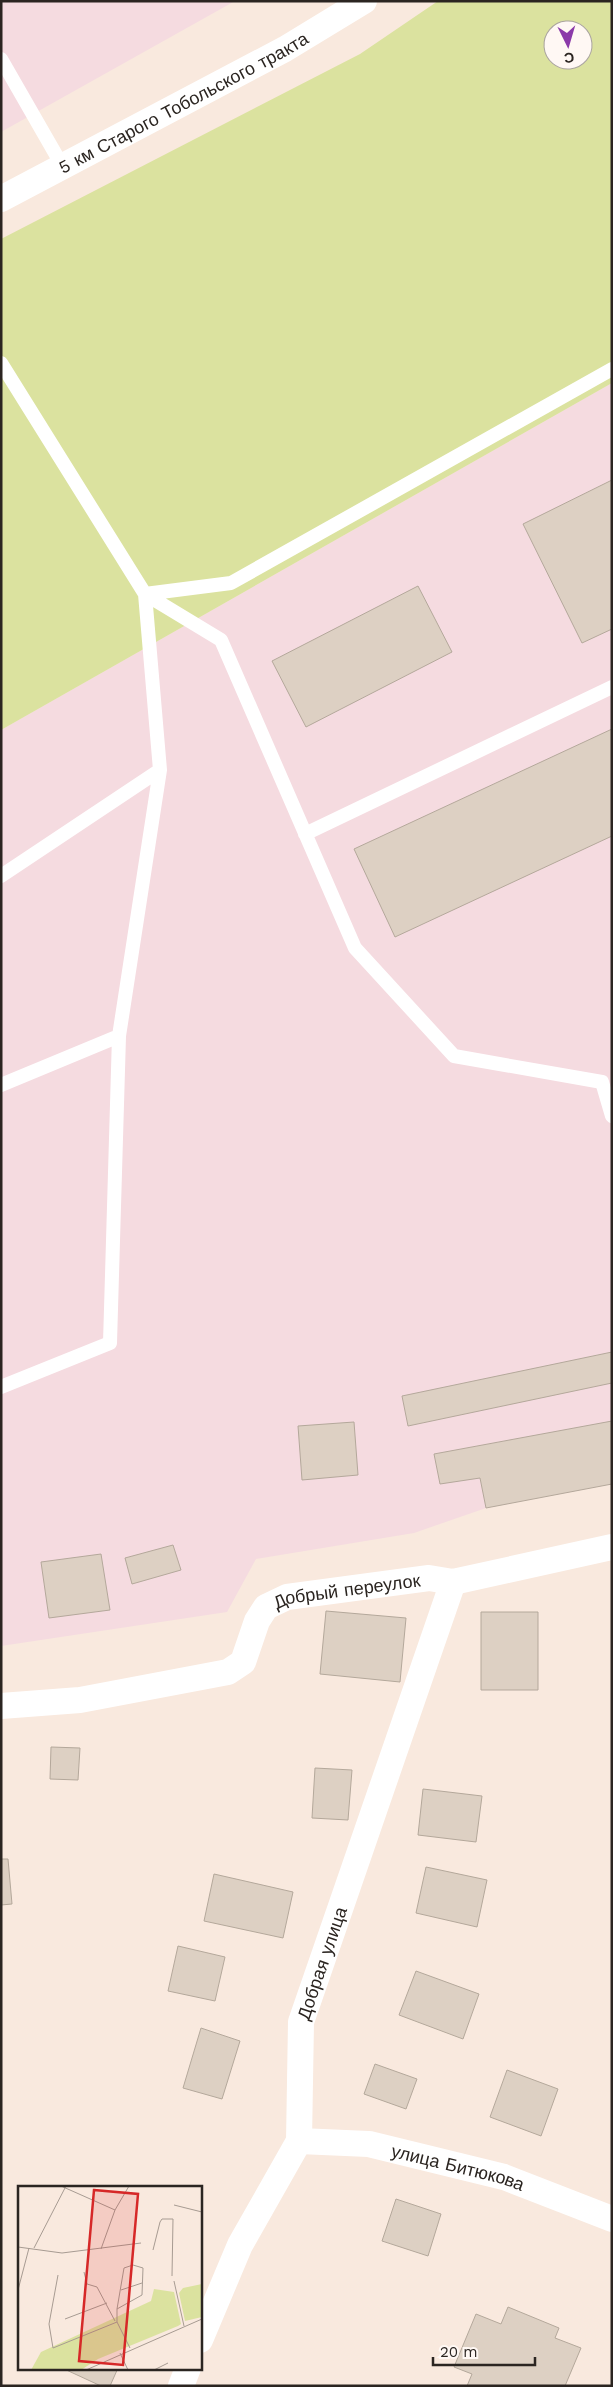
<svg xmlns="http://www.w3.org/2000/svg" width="613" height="2387" viewBox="0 0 613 2387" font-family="'Work Sans',sans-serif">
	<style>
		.industrial { fill: #f5dbe0 }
		.green { fill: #dbe29f; fill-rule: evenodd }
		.building { fill: #ddd0c3; stroke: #b4a89b }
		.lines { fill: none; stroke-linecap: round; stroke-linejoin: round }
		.service { stroke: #fff; stroke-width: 14 }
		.minor { stroke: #fff; stroke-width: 26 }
		.labels { text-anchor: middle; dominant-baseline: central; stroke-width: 4; stroke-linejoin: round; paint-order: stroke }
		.street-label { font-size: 18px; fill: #2b2521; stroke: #fff8f4 }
		.inset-road { fill: none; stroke: #a79b92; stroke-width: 1 }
		.view { fill: #d62828; fill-opacity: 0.15; stroke: #d62828; stroke-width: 2.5 }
		.inset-edge { fill: none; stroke: #2b2521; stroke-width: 2.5 }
	</style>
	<rect width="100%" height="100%" fill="#f9e9de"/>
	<path class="industrial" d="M 1,1 L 235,1 L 1,132 Z
		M 612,383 L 612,1484 L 486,1508 L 414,1533 L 256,1559 L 227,1612 L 1,1646 L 1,730 Z"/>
	<path class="green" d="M 438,1 L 612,1 L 612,383 L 1,730 L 1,239 L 360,54 ZM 553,30 L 583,30 L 583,60 L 553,60 Z"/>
	<path class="building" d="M 612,480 L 612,629 L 582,643 L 523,524 Z
		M 418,586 L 452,652 L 306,727 L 272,661 Z
		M 612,729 L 612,836 L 395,937 L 354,849 Z
		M 612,1352 L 612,1383 L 408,1426 L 402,1396 Z
		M 612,1421 L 612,1484 L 486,1508 L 480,1478 L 440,1484 L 434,1454 Z
		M 354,1422 L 358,1475 L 302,1480 L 298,1426 Z
		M 173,1545 L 181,1570 L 132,1584 L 125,1558 Z
		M 101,1554 L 110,1610 L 49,1618 L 41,1562 Z
		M 326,1611 L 406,1618 L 400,1682 L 320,1674 Z
		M 481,1612 L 538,1612 L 538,1690 L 481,1690 Z
		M 51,1747 L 80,1748 L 78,1780 L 50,1779 Z
		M 315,1768 L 352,1770 L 348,1820 L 312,1818 Z
		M 423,1789 L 482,1796 L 476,1842 L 418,1835 Z
		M 1,1859 L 8,1859 L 12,1904 L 1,1905 Z
		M 426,1867 L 487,1880 L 477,1927 L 416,1913 Z
		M 214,1874 L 293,1892 L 283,1938 L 204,1921 Z
		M 178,1946 L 225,1957 L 215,2001 L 168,1991 Z
		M 416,1971 L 479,1994 L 463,2039 L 399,2015 Z
		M 201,2028 L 240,2041 L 222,2099 L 183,2088 Z
		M 375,2064 L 417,2079 L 406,2109 L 364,2094 Z
		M 507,2070 L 558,2089 L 541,2136 L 490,2117 Z
		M 396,2199 L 441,2214 L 428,2256 L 382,2241 Z
		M 508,2307 L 559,2328 L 555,2338 L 581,2348 L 565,2386 L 467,2386 L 472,2374 L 454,2367 L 476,2314 L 501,2324 Z
		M 62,2368 L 118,2368 L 110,2386 L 101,2386 Z"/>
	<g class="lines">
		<path class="service" d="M 1,59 L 63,167
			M 1,363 L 145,594 L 160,770 L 119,1036 L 110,1343 L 1,1387
			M 145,594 L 221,640 L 355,948 L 454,1056 L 602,1082 L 612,1116
			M 145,594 L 231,583 L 612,369
			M 305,834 L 612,687
			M 1,876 L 160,770
			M 1,1085 L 119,1036"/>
		<g class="minor">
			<path id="s1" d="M 1,199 L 285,49 L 364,1"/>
			<path id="s2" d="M 1,1706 L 80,1700 L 228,1672 L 243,1662 L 257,1621 L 266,1607 L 287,1597 L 429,1578 L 453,1582 L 612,1547"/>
			<path id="s3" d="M 299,2141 L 369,2144 L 504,2177 L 612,2219"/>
			<path id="s4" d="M 200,2340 L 240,2245 L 299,2141 L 301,2022 L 453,1582"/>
			<path d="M 181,2386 L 188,2368"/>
		</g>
	</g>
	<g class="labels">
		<g class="street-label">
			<text stroke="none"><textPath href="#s1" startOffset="206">5 км Старого Тобольского тракта</textPath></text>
			<text stroke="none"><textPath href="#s2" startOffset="391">Добрый переулок</textPath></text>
			<text stroke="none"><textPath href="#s4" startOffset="404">Добрая улица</textPath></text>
			<text stroke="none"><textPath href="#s3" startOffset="162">улица Битюкова</textPath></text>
		</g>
	</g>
	<g transform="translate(18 2186)">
		<rect width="184" height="184" fill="#f9e9de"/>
		<path d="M 184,98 L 184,131 L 167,135 L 161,107 L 165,102 ZM 136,103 L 156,106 L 163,138 L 160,140 L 80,173 L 63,184 L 13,184 L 23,166 L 133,115 Z" fill="#dbe29f"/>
		<path class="inset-road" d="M 43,0 L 97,24M 156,19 L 184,26M 0,61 L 44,67 L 123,57M 16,62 L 48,0M 83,63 L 97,24 L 111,0M 135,64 L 142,36 L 144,33 L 155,33 L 154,90M 66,86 L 69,98 L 79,101 L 97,135M 40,89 L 31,138 L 35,162 L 99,136M 156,95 L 166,140M 0,104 L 11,62M 103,104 L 124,97M 99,123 L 106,82 L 115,79 L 125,82 L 124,109 L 99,123 L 99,136 L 112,162M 47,133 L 89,117M 102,167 L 110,184M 68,184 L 184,133M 136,184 L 150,177"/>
		<path class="view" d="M 76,4 L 120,8 L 105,179 L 61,175 Z"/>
		<rect width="184" height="184" class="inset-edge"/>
	</g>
	<rect width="613" height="2387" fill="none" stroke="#2b2521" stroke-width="5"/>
	<g transform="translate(568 45) rotate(175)"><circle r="24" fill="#fff8f4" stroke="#aaa4a0"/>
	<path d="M0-4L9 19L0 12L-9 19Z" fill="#8b3aa9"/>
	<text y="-8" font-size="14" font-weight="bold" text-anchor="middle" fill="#2b2521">С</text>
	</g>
	<path d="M433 2357v8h102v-8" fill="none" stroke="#2b2521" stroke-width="2.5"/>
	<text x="440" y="2357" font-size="15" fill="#2b2521" stroke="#fff8f4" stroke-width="4" paint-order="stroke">20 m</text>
</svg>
